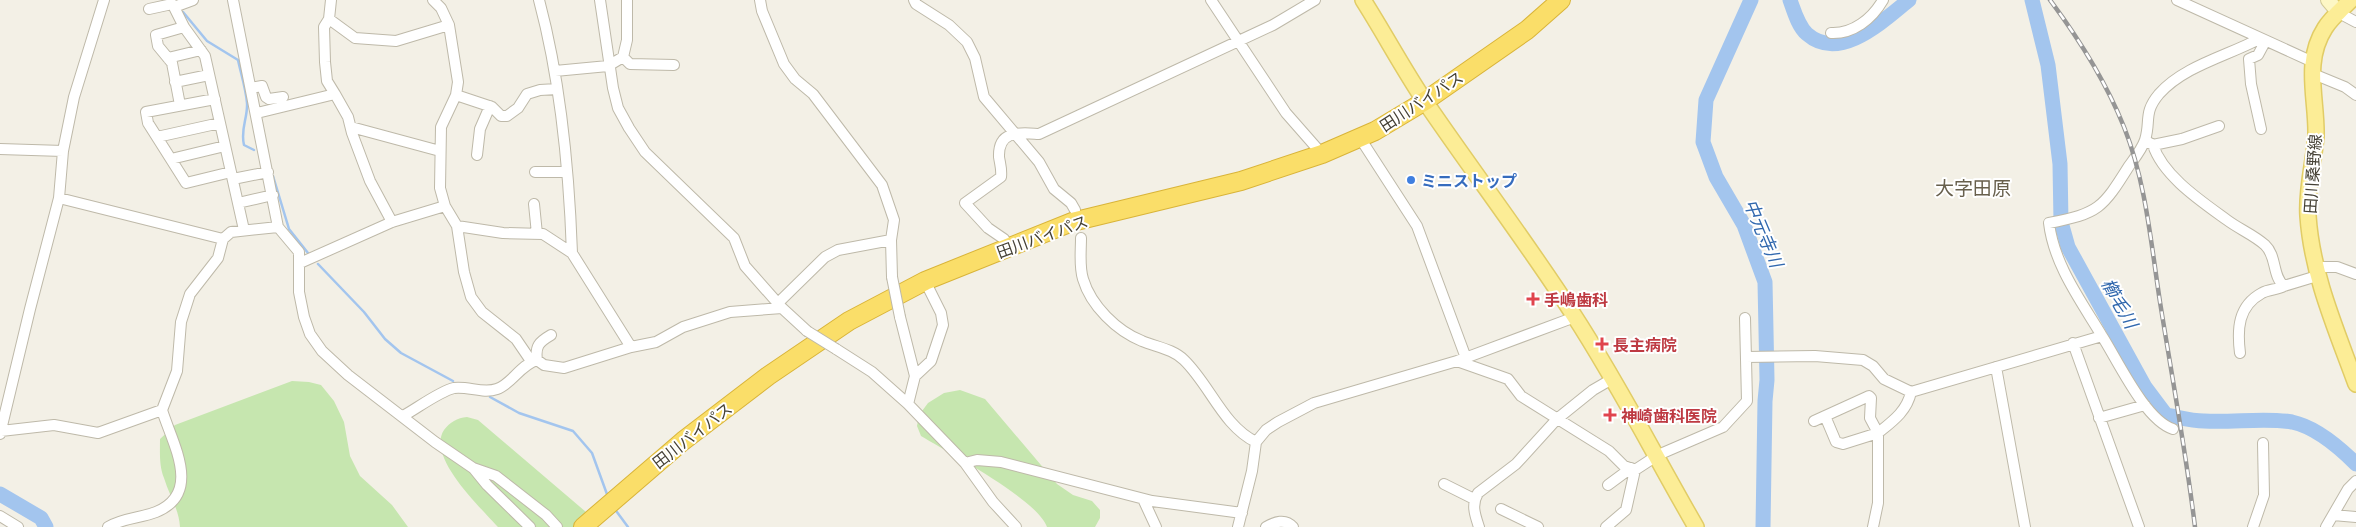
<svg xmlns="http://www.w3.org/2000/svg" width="2356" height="527" viewBox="0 0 2356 527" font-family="Lato,'Noto Sans JP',sans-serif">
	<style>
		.green { fill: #c6e6af }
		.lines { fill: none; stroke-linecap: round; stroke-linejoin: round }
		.stream { stroke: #a3c5ee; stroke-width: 2.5 }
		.river { stroke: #a3c5ee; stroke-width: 15 }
		.street-casing { stroke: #beb9a9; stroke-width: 12 }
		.secondary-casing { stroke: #d2ca97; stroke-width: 16 }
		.primary-casing { stroke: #e1cc66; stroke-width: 18 }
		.highway-casing { stroke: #d9b439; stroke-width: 20 }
		.street { stroke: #fff; stroke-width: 10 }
		.secondary { stroke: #fdf7c5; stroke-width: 14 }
		.primary { stroke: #fced96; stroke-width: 15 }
		.highway { stroke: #fade69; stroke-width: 18 }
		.rail-casing { stroke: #959595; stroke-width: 4.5 }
		.rail { stroke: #fff; stroke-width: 2.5; stroke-dasharray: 8; stroke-linecap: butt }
		.street-bridge-casing { stroke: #beb9a9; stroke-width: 12; stroke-linecap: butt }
		.street-bridge { stroke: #fff; stroke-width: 10 }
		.shop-dot { fill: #3f7fe0; stroke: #fff; stroke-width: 2 }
		.health-dot { fill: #e0444e; stroke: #fff; stroke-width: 2 }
		.labels { text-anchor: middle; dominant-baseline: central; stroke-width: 4; stroke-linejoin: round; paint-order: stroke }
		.street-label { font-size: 16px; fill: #454135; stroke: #fff }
		.shop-label { font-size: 16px; font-weight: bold; fill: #366cbe; stroke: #fff; text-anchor: start }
		.health-label { font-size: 16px; font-weight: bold; fill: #be3a42; stroke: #fff; text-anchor: start }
		.water-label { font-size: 18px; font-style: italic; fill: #3168ae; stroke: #fff }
		.quarter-label { font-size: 19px; fill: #68604d; stroke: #fff }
	</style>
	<rect width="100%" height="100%" fill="#f3f0e6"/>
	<path class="green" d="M 292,381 L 309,382 L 321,385 L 334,401 L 344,422 L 350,456 L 360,476 L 392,505 L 408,527 L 180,527 C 179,509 169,495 164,478 C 159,466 160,452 160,439 L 175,425 Z
		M 960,390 L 985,399 L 1057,484 L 1073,495 L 1092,501 L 1100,510 L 1100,518 L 1095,527 L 1047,527 C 1037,499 949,453 921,436 L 917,426 L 919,415 L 928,403 L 944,393 Z
		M 467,417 L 478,420 L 586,512 L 587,518 L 583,527 L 498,527 C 481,508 426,457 444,430 C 450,422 457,418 467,417 Z"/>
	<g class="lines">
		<path class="stream" d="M 183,12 L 207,41 L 238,60 C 241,74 246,89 247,103 C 248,118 240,129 244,145 L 254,150
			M 273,176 L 289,229 L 308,253
			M 318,264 L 364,312 L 385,339 L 401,353 L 453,381
			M 490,397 L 519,413 L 573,431 L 592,453 L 608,497
			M 614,508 L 628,527"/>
		<path class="river" d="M 1751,0 L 1706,100 L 1703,142 L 1716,177 L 1744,225 L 1765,282 L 1767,380 L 1765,401 L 1763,527
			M 1790,0 C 1794,11 1798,26 1807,34 C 1840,63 1884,20 1909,0
			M 2032,0 L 2048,65 L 2060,164 L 2061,222 L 2068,247 L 2145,387 L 2166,415 C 2178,417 2191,421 2204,421 C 2233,423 2264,417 2292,422 C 2316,427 2339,447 2356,464
			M 0,494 L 41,518 L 46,527"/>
		<g class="street-casing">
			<path id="street" d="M 193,0 L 174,7 L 184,27 L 205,56 L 244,230
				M 233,0 L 278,227 L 299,252 L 299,292 L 304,317 L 310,334 L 322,351 L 348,375 L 435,442 L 473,468 L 496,476 L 546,515 L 557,527
				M 331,0 L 329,19 L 324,27 L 325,62 L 327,81 L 335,94
				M 433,0 L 441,8 L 449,25 L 458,82 L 456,95 L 441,127 L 440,188 L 445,206 L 457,226 L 503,233 L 543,234 L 572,253 L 631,347
				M 539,0 C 561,82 569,168 572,253
				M 600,0 L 613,88 L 618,108 L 629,128 L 645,152 L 734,238 L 745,266 L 782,308 L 807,331
				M 760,0 L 762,11 L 784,64 L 795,79 L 813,94 L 882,185 L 894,220 L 891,240 L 892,277
				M 914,0 L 916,4 L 949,25 L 967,42 L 975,58 L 984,97 L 1039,162 L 1054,189 L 1071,203 L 1075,210
				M 1211,0 L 1286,113 L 1322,154
				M 2177,0 L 2313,62
				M 149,9 L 172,4 L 174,7
				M 2339,13 L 2356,22
				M 329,19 L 355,38 L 396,41 L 449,25
				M 1831,33 C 1853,34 1872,19 1883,0
				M 623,57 L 630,64 L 674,65
				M 168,58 L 201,50
				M 555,71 L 608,66 L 623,57 L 627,40 L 627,0
				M 2311,73 L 2345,87 L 2356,95
				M 175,82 L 209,75
				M 251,88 L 262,86 L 266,97 L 269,99 L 283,97
				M 456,95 L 492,107 L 501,116 L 507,116 L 518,108 L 527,94 L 540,90 L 557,89
				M 215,99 L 146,112 L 148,123 L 186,183 L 231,172
				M 180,105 L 172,63 L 158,46 L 156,35 L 184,27
				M 257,113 L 335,94 L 348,117 L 352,133 L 370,181 L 392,222
				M 351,127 L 440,151
				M 2261,129 L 2251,84 L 2249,59 L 2258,55 L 2265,42
				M 157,137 L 220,123
				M 1360,138 L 1417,226 L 1466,358
				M 2148,142 L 2153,145 L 2182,139 L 2219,126
				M 2153,145 C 2163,176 2201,201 2227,220 C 2239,229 2254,235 2265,245 C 2277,256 2272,276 2284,286 L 2317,276
				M 0,149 L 63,151
				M 477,155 L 480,129 L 490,106
				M 171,159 L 225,146
				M 535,172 L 566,172
				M 233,179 L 268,172
				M 59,198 L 223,239
				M 238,203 L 273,195
				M 534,204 L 537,234
				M 457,226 L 464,272 L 471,297 L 482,312 L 516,339 L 531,361
				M 1081,238 C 1081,252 1079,266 1083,279 C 1091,306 1117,331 1142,341 C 1156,347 1173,349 1184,360 C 1210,385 1223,426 1256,442
				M 1008,247 L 1004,239 L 988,228 L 965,203 L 1001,177 C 1002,169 1000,164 999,157 C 998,129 1021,133 1039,134 L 1273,25 L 1315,0
				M 300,263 L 392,222 L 445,206
				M 2315,267 L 2337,267 L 2356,274
				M 778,303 L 825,257 L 838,250 L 891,240
				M 900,317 L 915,376 L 908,404
				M 2102,336 C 2118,361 2145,420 2173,429
				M 2073,343 L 2139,527
				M 836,349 L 872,372 L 908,404 L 965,463 L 993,502 L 1016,527
				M 2240,353 C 2237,329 2238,306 2262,293 C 2269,289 2277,290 2284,286
				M 1746,357 L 1815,356 L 1863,360 L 1873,366 L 1884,379 L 1911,392 L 2102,336 C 2081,301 2054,265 2049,223 C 2099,213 2102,209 2129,166 C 2134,159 2142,149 2145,140 C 2151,121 2143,113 2159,94 C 2184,66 2227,56 2259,39
				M 537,360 C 535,346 539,342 551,335
				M 1457,361 L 1508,379 L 1521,396 L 1609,451 L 1624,466 L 1635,470 L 1658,455 L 1723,427 L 1747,401 L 1745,318
				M 1996,367 L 2025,527
				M 915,376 L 931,361 L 943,325 L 941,313 L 925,281
				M 403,416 C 416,409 440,391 454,388 C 468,386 483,394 497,389 C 512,384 520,365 537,360 L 544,365 L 564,368 L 631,347 L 656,342 L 683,327 L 730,312 L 782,308
				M 2099,418 L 2145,405
				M 1814,421 L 1825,416 L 1836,442 L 1843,444 L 1878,433 L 1870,418 L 1871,398 L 1869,396 L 1825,416
				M 1,431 L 54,425 L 98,433 L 162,410
				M 0,434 L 30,309 L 59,198 L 63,151 L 74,97 L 104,0
				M 965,463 L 977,460 L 1001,462 L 1152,501 L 1242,513
				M 474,469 L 487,485 L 530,527
				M 1444,484 L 1474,499
				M 1608,485 L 1631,468
				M 1143,499 L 1156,527
				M 1501,509 L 1538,527
				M 2333,515 L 2356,517
				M 0,516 L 18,527
				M 108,527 C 122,518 141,518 156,512 C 203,493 172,443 162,410 L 177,371 L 181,322 L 190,294 L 218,258 L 223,239 L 231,232 L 278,227
				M 1238,527 L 1252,471 L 1256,442 L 1266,430 L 1278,422 L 1314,403 L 1457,361 L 1575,317
				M 1266,527 C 1275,522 1285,518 1293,527
				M 1479,527 C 1475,515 1471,505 1478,493 L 1516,464 L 1557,419 L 1593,390 L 1612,379
				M 1606,527 L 1626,510 L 1635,470
				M 1873,527 L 1878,503 L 1878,433 C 1893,421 1907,411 1911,392
				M 2253,527 L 2264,495 L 2263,443
				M 2326,527 L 2348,489 L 2356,481"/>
		</g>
		<g class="secondary-casing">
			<path id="secondary" d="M 2328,0 L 2339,13"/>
		</g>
		<g class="primary-casing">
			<path id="primary" d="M 1363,0 C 1384,33 1402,67 1424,100 C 1473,172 1526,241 1573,314 C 1618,383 1655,456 1696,527
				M 2351,0 C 2342,9 2331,18 2325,28 C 2303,62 2317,99 2316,136 C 2314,162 2306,190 2308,216 C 2312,275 2336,329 2356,384"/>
		</g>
		<g class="highway-casing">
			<path id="highway" d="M 583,527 L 683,441 L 768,376 L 849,321 L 925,281 L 1072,222 L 1241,181 L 1322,154 L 1375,131 L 1425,101 L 1527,30 L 1561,0"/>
		</g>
		<use href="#street" class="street"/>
		<use href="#secondary" class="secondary"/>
		<use href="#primary" class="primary"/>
		<use href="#highway" class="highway"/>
		<g class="rail-casing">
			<path id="rail" d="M 2050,0 C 2079,39 2106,82 2124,127 C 2146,182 2151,244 2160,302 C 2172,377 2186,452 2195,527"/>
		</g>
		<use href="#rail" class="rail"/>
		<g class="street-bridge-casing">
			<path id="street-bridge" d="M 892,277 L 900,317
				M 807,331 L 836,349"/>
		</g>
		<use href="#street-bridge" class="street-bridge"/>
	</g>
	<circle class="shop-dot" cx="1411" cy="180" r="5"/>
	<g class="health-dot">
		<path d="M1530.5 291.5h5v5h5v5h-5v5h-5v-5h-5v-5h5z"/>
		<path d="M1599.5 336.5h5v5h5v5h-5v5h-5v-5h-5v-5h5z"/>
		<path d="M1607.5 407.5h5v5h5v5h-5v5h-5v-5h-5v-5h5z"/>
	</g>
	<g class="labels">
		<g class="street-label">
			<text transform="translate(1421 101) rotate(-33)">田川バイパス</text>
			<text transform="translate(2312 174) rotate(-86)">田川桑野線</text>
			<text transform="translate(1042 236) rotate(-20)">田川バイパス</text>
			<text transform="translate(692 435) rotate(-38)">田川バイパス</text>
		</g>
		<g class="shop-label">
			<text x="1421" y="180">ミニストップ</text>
		</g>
		<g class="health-label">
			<text x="1544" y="299">手嶋歯科</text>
			<text x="1613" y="344">長主病院</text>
			<text x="1621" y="415">神崎歯科医院</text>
		</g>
		<g class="water-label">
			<text transform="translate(1764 233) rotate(67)">中元寺川</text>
			<text transform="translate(2120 303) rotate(61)">櫛毛川</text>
		</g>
		<g class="quarter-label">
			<text x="1973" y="187">大字田原</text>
		</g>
	</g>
</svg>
